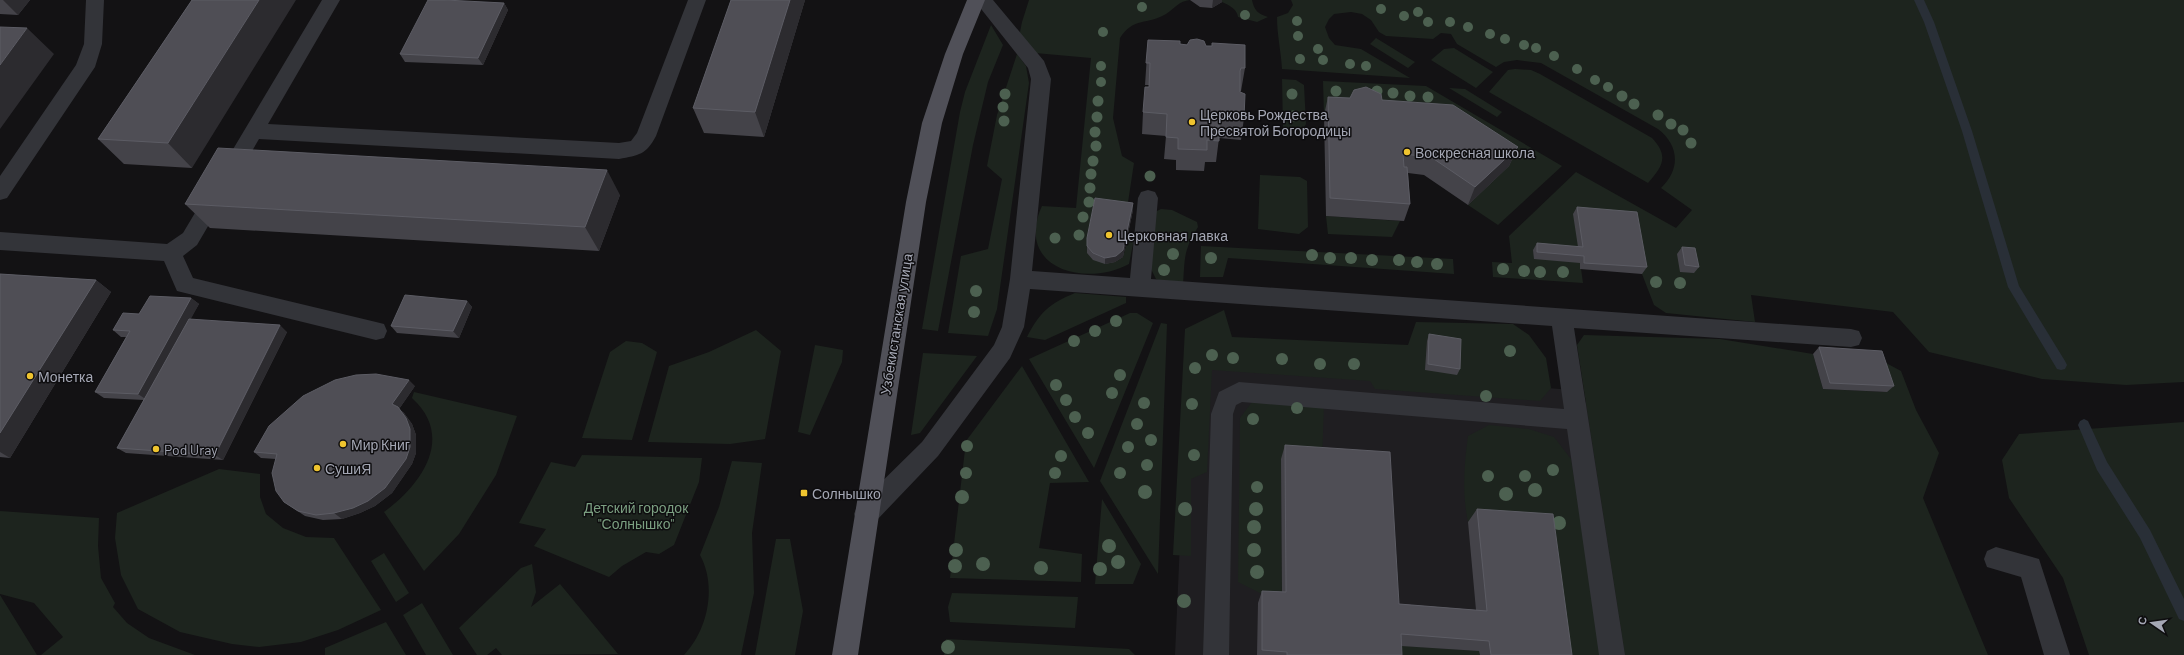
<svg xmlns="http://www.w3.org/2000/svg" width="2184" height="655" viewBox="0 0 2184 655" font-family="Barlow,sans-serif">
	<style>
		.built { fill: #1f1e21 }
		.green { fill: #1d241e }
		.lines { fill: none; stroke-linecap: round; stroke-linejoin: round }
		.stream { fill: #292f37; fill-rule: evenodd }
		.minor { fill: #333439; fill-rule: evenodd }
		.major { fill: #505058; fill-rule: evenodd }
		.tree { fill: #4c6050 }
		.wall { fill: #444349 }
		.shaded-wall { fill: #2c2b2f }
		.building { fill: #4f4e55; stroke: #5c5c64 }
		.poi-dot { fill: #efc42f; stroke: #0e0d0f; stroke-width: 1.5 }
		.labels { text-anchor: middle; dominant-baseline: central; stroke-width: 3; stroke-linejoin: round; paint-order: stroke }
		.poi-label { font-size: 14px; fill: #a4a7b4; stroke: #0e0d0f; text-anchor: start }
		.street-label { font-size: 14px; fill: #a4a7b4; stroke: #0e0d0f }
		.park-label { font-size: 14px; fill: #7b9f81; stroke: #0e0d0f }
	</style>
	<rect width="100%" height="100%" fill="#131214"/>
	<path class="built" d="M 1188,360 L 1573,390 L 1836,655 L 1175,655 Z"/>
	<path class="green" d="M 1029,0 L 1190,0 C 1179,1 1175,8 1166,14 C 1148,25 1133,17 1120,38 L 1113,118 L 1122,156 L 1134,163 L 1127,209 L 1115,262 L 1123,257 L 1128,238 L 1134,239 L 1129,264 C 1085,288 1014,268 1042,206 L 1076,208 L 1091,58 L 1035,53 L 1019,37 L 1022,22 Z
		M 1222,0 L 1252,0 C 1254,10 1258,14 1268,17 L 1257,22 L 1238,17 C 1237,9 1229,5 1222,2 Z
		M 1291,0 L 2184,0 L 2184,382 L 2126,385 L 2042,379 L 1929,352 L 1893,312 L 1751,295 L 1755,322 L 1666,313 L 1654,305 L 1642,274 L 1632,219 L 1579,254 L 1583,283 L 1493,277 L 1492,262 L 1512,263 L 1509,236 L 1576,172 L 1676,228 L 1692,210 L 1661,188 C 1681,169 1679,145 1658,129 L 1541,63 L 1517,60 L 1504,62 L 1496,67 L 1457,44 L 1451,34 L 1441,33 L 1433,39 L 1386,36 L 1379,32 L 1371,20 L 1362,14 L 1351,12 L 1334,14 L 1329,19 L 1325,27 L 1329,38 L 1335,45 L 1361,49 L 1410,78 L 1282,69 C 1281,51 1277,35 1277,17 L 1288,13 L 1293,5 Z
		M 991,25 L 1003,45 L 988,82 L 973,145 L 938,331 L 922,329 L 960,112 L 965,92 Z
		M 1376,38 L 1415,62 L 1408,68 L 1370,44 Z
		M 1454,48 L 1493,72 L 1476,88 L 1431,60 L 1444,49 Z
		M 1017,54 L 1026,66 L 1029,83 L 997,309 L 988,336 L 948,333 L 961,256 L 988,249 L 1002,179 L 987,166 L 997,115 Z
		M 1515,69 L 1531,70 L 1540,74 L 1652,138 C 1669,156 1663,166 1648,183 L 1489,92 L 1508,70 Z
		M 1282,79 L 1296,80 L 1304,85 L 1306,124 L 1302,130 L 1283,129 Z
		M 1323,81 L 1426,86 L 1562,166 L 1498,225 L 1468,205 L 1509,165 L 1324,115 Z
		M 1449,88 L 1465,89 L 1502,112 L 1497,117 Z
		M 1260,175 L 1300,177 L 1307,181 L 1308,227 L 1299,234 L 1258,229 Z
		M 1161,209 L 1172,210 L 1197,222 L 1198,227 C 1183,251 1185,258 1183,285 L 1168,284 L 1156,279 L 1150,267 L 1155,212 Z
		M 1326,216 L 1400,221 L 1392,237 L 1328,234 Z
		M 1201,246 L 1453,259 L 1454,274 L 1228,258 L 1223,277 L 1200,277 Z
		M 1075,293 L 1126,297 L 1126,303 L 1045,340 L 1027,337 C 1039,313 1050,303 1075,293 Z
		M 1224,310 L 1232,337 L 1408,345 L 1416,322 L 1513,324 L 1529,335 L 1546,358 L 1551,388 L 1540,401 L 1375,389 L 1370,381 L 1212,370 L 1207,472 L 1191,479 L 1191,556 L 1173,555 L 1185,329 Z
		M 1130,313 L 1137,313 L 1153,323 L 1094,468 L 1029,359 Z
		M 1161,323 L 1167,324 L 1158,574 L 1100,481 Z
		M 756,330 L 781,351 L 765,439 L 730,444 L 648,442 L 669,366 L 709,352 Z
		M 1584,335 L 1720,339 L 1813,354 L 1823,389 L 1886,392 L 1875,357 L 1901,371 L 1916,410 L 1939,453 L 1923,498 L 1988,655 L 1625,655 L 1577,345 Z
		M 626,341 L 642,343 L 657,352 L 632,440 L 582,438 L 610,352 Z
		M 815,345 L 843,350 L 842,362 L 810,435 L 798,432 Z
		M 923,353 L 977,356 L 920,433 L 911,435 Z
		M 1022,366 L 1089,482 L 1050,483 L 1039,548 L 1082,554 L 1081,582 L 950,578 L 966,441 Z
		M 414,392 L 517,416 L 496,475 L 459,534 L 424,571 L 384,512 C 422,484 455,437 412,398 Z
		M 1252,402 L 1324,405 L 1322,462 L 1281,459 L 1282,604 L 1238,582 L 1240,418 Z
		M 2184,422 L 2184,655 L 2089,655 L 2063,578 L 2009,498 L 2002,460 L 2019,434 Z
		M 1489,425 L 1529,429 L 1554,437 L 1571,459 L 1602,655 L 1558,655 L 1542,528 L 1468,522 C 1462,494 1464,465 1468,436 Z
		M 582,455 L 702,458 L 699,482 L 674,545 L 659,554 L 646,552 L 622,566 L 609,577 L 534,546 L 546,529 L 519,523 L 551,462 L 575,467 Z
		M 732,461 L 762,463 L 752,533 L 754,593 L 741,655 L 684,655 C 708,630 717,586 700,555 L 719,507 Z
		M 219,469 L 260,474 L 260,497 L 266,514 L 283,528 L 306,537 L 334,538 L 381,610 L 338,630 L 301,642 L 259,647 L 232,644 L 180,632 L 138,609 L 121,575 L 115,538 L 117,513 Z
		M 1102,499 L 1141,564 L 1133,584 L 1095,584 Z
		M 0,511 L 99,518 L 98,546 L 101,578 L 115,603 L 113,607 L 127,623 L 149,638 L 195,655 L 41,655 L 63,637 L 34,603 L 0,594 Z
		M 776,539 L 790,539 L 803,611 L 795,655 L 755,655 Z
		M 384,553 L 409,593 L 396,602 L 371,561 Z
		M 532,564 L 536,592 L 531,607 L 560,584 L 618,654 L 502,655 L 496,648 L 487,655 L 477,655 L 459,628 L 521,568 Z
		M 952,593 L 1078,597 L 1075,628 L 950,622 L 948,607 Z
		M 0,595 L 37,655 L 0,655 Z
		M 422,603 L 453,655 L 426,655 L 403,615 Z
		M 386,622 L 406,655 L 325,655 L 325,648 Z
		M 946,639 L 1129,649 L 1135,655 L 944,655 Z
		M 1393,645 L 1479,651 L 1480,655 L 1394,655 Z"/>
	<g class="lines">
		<path class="stream" d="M 1914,0 L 1924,0 L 1934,22 L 1972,131 L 2019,286 L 2065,361 L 2067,365 L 2065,369 L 2061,370 L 2057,369 L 2008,287 L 1962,131 L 1924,22 Z
			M 2084,419 L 2088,421 L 2107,462 L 2150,530 L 2184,599 L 2184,621 L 2179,619 L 2140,538 L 2097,470 L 2078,425 L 2080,421 Z"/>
		<path class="minor" d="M 86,0 L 104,0 L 102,44 L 95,67 L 7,198 L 0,200 L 0,176 L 76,65 L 84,44 Z
			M 322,0 L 340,0 L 268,124 L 619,143 L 631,141 L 637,133 L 688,0 L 706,0 L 656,136 C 646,155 639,155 619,159 L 259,139 L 197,245 L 183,256 L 193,278 L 376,322 L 384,324 L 387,331 L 384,338 L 376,340 L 177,291 L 164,261 L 0,250 L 0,232 L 167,244 L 183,233 Z
			M 974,0 L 993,0 L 1044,61 L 1051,79 L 1032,271 L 1130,278 L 1138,198 L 1141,192 L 1148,190 L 1155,192 L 1158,198 L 1151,279 L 1851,329 L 1859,331 L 1862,338 L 1859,345 L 1851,347 L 1574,328 L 1625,655 L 1599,655 L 1567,429 L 1242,402 L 1236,405 L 1233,414 L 1229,655 L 1203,655 L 1211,414 L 1219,392 L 1239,382 L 1564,409 L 1552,326 L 1030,289 L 1024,327 L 1010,358 L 938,456 L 875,522 L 866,525 L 857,522 L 854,514 L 857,506 L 922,442 L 994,345 L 1002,327 L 1010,279 L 1031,79 L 1028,68 Z
			M 1996,547 L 2039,559 L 2070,655 L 2044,655 L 2021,577 L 1987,567 L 1984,559 L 1987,551 Z"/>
		<path class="major" d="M 967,0 L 985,0 L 963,54 L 942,123 L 926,202 L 858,655 L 832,655 L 906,202 L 922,123 L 945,54 Z"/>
	</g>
	<g class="tree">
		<circle cx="1142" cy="7" r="5"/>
		<circle cx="1381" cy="9" r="5"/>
		<circle cx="1418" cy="12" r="5"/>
		<circle cx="1245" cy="15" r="5"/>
		<circle cx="1404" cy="16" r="5"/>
		<circle cx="1297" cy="21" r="5"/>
		<circle cx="1428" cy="22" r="5"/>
		<circle cx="1450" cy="22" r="5"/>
		<circle cx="1468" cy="27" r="5"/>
		<circle cx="1103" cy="32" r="5"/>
		<circle cx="1490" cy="34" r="5"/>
		<circle cx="1298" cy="36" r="5"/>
		<circle cx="1505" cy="39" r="5"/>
		<circle cx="1524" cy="45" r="5"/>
		<circle cx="1536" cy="48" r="5"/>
		<circle cx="1318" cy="49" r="5"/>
		<circle cx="1554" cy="56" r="5"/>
		<circle cx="1300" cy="59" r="5"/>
		<circle cx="1323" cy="60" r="5"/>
		<circle cx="1350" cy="64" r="5"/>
		<circle cx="1101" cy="66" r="5"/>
		<circle cx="1366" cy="66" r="5"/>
		<circle cx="1577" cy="69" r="5"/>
		<circle cx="1595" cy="80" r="5"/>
		<circle cx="1101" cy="82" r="5"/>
		<circle cx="1608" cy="87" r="5"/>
		<circle cx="1336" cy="91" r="5.5"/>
		<circle cx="1377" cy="91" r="5.5"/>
		<circle cx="1393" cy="93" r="5.5"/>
		<circle cx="1005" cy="94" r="5.5"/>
		<circle cx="1292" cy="94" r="5.5"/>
		<circle cx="1410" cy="96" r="5.5"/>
		<circle cx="1622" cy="96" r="5.5"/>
		<circle cx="1428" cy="97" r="5.5"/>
		<circle cx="1098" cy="101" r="5.5"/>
		<circle cx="1634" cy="104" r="5.5"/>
		<circle cx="1003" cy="107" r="5.5"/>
		<circle cx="1658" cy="115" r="5.5"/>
		<circle cx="1293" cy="116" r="5.5"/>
		<circle cx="1097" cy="117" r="5.5"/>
		<circle cx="1004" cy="121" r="5.5"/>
		<circle cx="1671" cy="124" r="5.5"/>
		<circle cx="1683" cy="130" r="5.5"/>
		<circle cx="1095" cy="132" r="5.5"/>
		<circle cx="1691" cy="143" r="5.5"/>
		<circle cx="1096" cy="146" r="5.5"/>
		<circle cx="1093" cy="161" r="5.5"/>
		<circle cx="1091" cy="174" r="5.5"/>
		<circle cx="1150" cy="176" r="5.5"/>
		<circle cx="1090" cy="188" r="5.5"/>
		<circle cx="1089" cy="202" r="5.5"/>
		<circle cx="1083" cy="217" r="5.5"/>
		<circle cx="1079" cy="235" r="5.5"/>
		<circle cx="1055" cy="238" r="5.5"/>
		<circle cx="1173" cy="254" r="6"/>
		<circle cx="1312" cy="255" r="6"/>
		<circle cx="1211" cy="258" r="6"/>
		<circle cx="1330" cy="258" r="6"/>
		<circle cx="1351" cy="258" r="6"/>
		<circle cx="1372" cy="260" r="6"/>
		<circle cx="1399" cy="260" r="6"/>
		<circle cx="1417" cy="262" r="6"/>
		<circle cx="1437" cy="264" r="6"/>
		<circle cx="1503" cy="269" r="6"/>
		<circle cx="1164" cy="270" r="6"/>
		<circle cx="1524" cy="271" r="6"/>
		<circle cx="1540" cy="272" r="6"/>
		<circle cx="1563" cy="272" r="6"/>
		<circle cx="1656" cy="282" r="6"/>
		<circle cx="1680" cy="283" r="6"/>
		<circle cx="976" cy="291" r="6"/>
		<circle cx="974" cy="312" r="6"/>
		<circle cx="1116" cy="321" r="6"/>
		<circle cx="1095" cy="331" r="6"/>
		<circle cx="1074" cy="341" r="6"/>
		<circle cx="1510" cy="351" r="6"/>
		<circle cx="1212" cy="355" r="6"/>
		<circle cx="1233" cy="358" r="6"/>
		<circle cx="1282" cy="359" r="6"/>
		<circle cx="1320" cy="364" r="6"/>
		<circle cx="1354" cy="364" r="6"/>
		<circle cx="1195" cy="368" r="6"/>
		<circle cx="1120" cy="375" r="6"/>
		<circle cx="1056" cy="385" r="6"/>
		<circle cx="1112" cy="393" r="6"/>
		<circle cx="1486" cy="396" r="6"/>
		<circle cx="1066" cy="400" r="6"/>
		<circle cx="1144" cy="403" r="6"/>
		<circle cx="1192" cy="404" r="6"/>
		<circle cx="1297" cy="408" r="6"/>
		<circle cx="1075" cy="417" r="6"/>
		<circle cx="1253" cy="419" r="6"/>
		<circle cx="1137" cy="424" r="6"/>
		<circle cx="1088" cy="433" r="6"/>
		<circle cx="1151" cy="440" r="6"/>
		<circle cx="967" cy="446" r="6"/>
		<circle cx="1128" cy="447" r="6"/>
		<circle cx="1194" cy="455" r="6"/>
		<circle cx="1061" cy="456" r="6"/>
		<circle cx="1147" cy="465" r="6"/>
		<circle cx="1553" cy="470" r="6"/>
		<circle cx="966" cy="473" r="6"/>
		<circle cx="1055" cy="473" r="6"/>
		<circle cx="1120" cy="473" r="6"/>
		<circle cx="1488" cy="476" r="6"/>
		<circle cx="1525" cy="476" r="6"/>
		<circle cx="1257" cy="487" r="6"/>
		<circle cx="1535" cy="490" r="7"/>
		<circle cx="1145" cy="492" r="7"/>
		<circle cx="1506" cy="494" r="7"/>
		<circle cx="962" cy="497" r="7"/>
		<circle cx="1185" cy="509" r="7"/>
		<circle cx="1256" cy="509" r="7"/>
		<circle cx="1559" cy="523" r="7"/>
		<circle cx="1254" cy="527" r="7"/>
		<circle cx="1109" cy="546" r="7"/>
		<circle cx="956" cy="550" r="7"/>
		<circle cx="1254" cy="550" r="7"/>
		<circle cx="1118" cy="562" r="7"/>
		<circle cx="983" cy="564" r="7"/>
		<circle cx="955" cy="566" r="7"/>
		<circle cx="1041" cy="568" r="7"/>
		<circle cx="1100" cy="569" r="7"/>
		<circle cx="1257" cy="572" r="7"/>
		<circle cx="1184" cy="601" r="7"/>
		<circle cx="948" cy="647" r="7"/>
	</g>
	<path class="wall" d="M 0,0 L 30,0 L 18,15 L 0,14 Z
		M 192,0 L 192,168 L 124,164 L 98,139 Z
		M 731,0 L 805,0 L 764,137 L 704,133 L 693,108 Z
		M 1190,0 L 1222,0 L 1222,2 L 1212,8 L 1200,7 Z
		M 504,3 L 508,10 L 483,65 L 405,62 L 400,54 Z
		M 1148,40 L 1180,44 L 1206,46 L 1245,68 L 1241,91 L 1240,91 L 1244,118 L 1241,140 L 1219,138 L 1216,162 L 1205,162 L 1204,171 L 1176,170 L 1176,160 L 1164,159 L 1166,136 L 1142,134 L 1143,112 L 1149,87 L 1149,85 L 1145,85 Z
		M 1328,97 L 1382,100 L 1518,147 L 1509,166 L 1468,205 L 1424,175 L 1408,173 L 1410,204 L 1404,221 L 1326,216 L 1324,115 Z
		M 620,195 L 599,251 L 210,228 L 185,204 Z
		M 1577,207 L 1647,267 L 1642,274 L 1580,269 L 1580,263 L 1534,259 L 1533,250 L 1537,243 L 1578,247 L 1573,214 Z
		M 1133,210 L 1123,257 L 1115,262 L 1105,264 L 1093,260 L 1087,253 L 1087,238 Z
		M 1682,247 L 1699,267 L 1694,273 L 1680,272 L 1677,254 Z
		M 0,274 L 96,280 L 111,292 L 10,458 L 0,457 Z
		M 191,298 L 199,304 L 190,319 L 287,332 L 223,460 L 126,453 L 117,448 L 144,400 L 104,398 L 95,392 L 126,337 L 121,337 L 113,330 L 139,314 Z
		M 467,301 L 472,307 L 459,338 L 397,333 L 391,326 Z
		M 1429,334 L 1460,369 L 1457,375 L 1425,370 L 1427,341 Z
		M 1819,347 L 1894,386 L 1887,392 L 1823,389 L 1813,354 Z
		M 415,386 L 399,409 L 404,413 L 412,424 L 416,435 L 416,453 L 412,464 L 392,493 L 375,506 L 360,513 L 342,519 L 323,520 L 305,516 L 284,502 L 276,459 L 261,458 L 254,452 Z
		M 1285,445 L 1399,604 L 1476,610 L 1468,522 L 1477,509 L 1572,655 L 1480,655 L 1479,651 L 1401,646 L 1402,655 L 1257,655 L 1258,603 L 1262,591 L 1282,592 L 1281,459 Z"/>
	<path class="shaded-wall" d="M 3,0 L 30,0 L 18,15 Z
		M 259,0 L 296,0 L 192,168 L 168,143 Z
		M 790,0 L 805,0 L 764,137 L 755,112 Z
		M 1213,0 L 1222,0 L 1222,2 L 1212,8 Z
		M 504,3 L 508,10 L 483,65 L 478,58 Z
		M 27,28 L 54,54 L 0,129 L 0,65 Z
		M 1518,147 L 1509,166 L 1468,205 L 1475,187 Z
		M 607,170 L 620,195 L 599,251 L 585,227 Z
		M 1133,203 L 1133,210 L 1123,257 L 1115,262 L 1105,264 L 1105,258 Z
		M 96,280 L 111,292 L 10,458 L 0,452 L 0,433 Z
		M 191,298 L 199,304 L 147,400 L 138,394 Z
		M 467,301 L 472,307 L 459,338 L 453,331 Z
		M 280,325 L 287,332 L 223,460 L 215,455 Z
		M 409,380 L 415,386 L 399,409 L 404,413 L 412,424 L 416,435 L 416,453 L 412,464 L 392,493 L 375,506 L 360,513 L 342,519 L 334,513 L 392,404 Z"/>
	<path class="building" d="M 192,0 L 259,0 L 168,143 L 98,139 Z
		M 428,0 L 445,0 L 504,3 L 478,58 L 400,54 Z
		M 731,0 L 790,0 L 755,112 L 693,108 Z
		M 0,27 L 27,28 L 0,65 Z
		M 1197,39 L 1204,41 L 1206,46 L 1212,46 L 1212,43 L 1245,45 L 1245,68 L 1241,68 L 1240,71 L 1240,92 L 1245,94 L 1244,118 L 1219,116 L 1219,141 L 1207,140 L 1207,150 L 1178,149 L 1178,138 L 1166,137 L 1167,114 L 1143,112 L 1145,87 L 1149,87 L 1150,63 L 1146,63 L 1148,40 L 1180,41 L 1180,44 L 1187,45 L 1190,40 Z
		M 1366,87 L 1381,94 L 1382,100 L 1453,105 L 1518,147 L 1475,187 L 1431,157 L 1403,154 L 1404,167 L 1407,167 L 1410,204 L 1330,198 L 1328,97 L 1350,98 L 1354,90 Z
		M 218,148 L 607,170 L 585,227 L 185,204 Z
		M 1095,198 L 1133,203 L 1123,250 L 1116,256 L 1105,258 L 1093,253 L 1087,246 L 1087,238 Z
		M 1577,207 L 1637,212 L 1647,267 L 1584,263 L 1584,256 L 1537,252 L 1537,243 L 1583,247 Z
		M 1682,247 L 1695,248 L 1699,267 L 1685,265 Z
		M 0,274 L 96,280 L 0,433 Z
		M 405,295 L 467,301 L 453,331 L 391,326 Z
		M 150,296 L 191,298 L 138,394 L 95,392 L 130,331 L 113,330 L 123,313 L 139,314 Z
		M 189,319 L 280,325 L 215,455 L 117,448 Z
		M 1429,334 L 1461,339 L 1460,369 L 1428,364 Z
		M 1819,347 L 1882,351 L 1894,386 L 1830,383 Z
		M 376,374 L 409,380 L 392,404 L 398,407 L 406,418 L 410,429 L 410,447 L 406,459 L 385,488 L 368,501 L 353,508 L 334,513 L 316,515 L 298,511 L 284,502 L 276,491 L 272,473 L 277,454 L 254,452 L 269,426 L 303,396 L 335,380 L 356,375 Z
		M 1285,445 L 1390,452 L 1399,604 L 1487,611 L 1477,509 L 1553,514 L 1572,655 L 1491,655 L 1489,641 L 1401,634 L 1402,655 L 1287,655 L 1287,652 L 1262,650 L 1262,591 L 1286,592 Z"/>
	<g class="poi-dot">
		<circle cx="1192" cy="122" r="4"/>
		<circle cx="1407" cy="152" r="4"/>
		<circle cx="1109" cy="235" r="4"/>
		<circle cx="30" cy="376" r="4"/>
		<circle cx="343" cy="444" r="4"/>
		<circle cx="156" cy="449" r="4"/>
		<circle cx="317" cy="468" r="4"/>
		<rect x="800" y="489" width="8" height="8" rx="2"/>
	</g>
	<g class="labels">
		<g class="poi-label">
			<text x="1200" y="114">Церковь Рождества<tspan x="1200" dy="16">Пресвятой Богородицы</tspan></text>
			<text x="1415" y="152">Воскресная школа</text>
			<text x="1117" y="235">Церковная лавка</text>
			<text x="38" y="376">Монетка</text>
			<text x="351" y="444">Мир Книг</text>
			<text x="164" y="449">Pod Uray</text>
			<text x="325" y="468">СушиЯ</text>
			<text x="812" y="493">Солнышко</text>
		</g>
		<g class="street-label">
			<text transform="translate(896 324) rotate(-81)">Узбекистанская улица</text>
		</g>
		<g class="park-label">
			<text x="636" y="507">Детский городок<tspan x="636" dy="16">"Солнышко"</tspan></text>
		</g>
	</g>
	<g transform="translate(2152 623) rotate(283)" stroke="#0e0d0f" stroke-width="3" paint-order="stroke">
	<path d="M0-3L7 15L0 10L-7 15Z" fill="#a4a7b4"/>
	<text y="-6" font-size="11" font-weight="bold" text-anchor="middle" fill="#a4a7b4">С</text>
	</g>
</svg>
